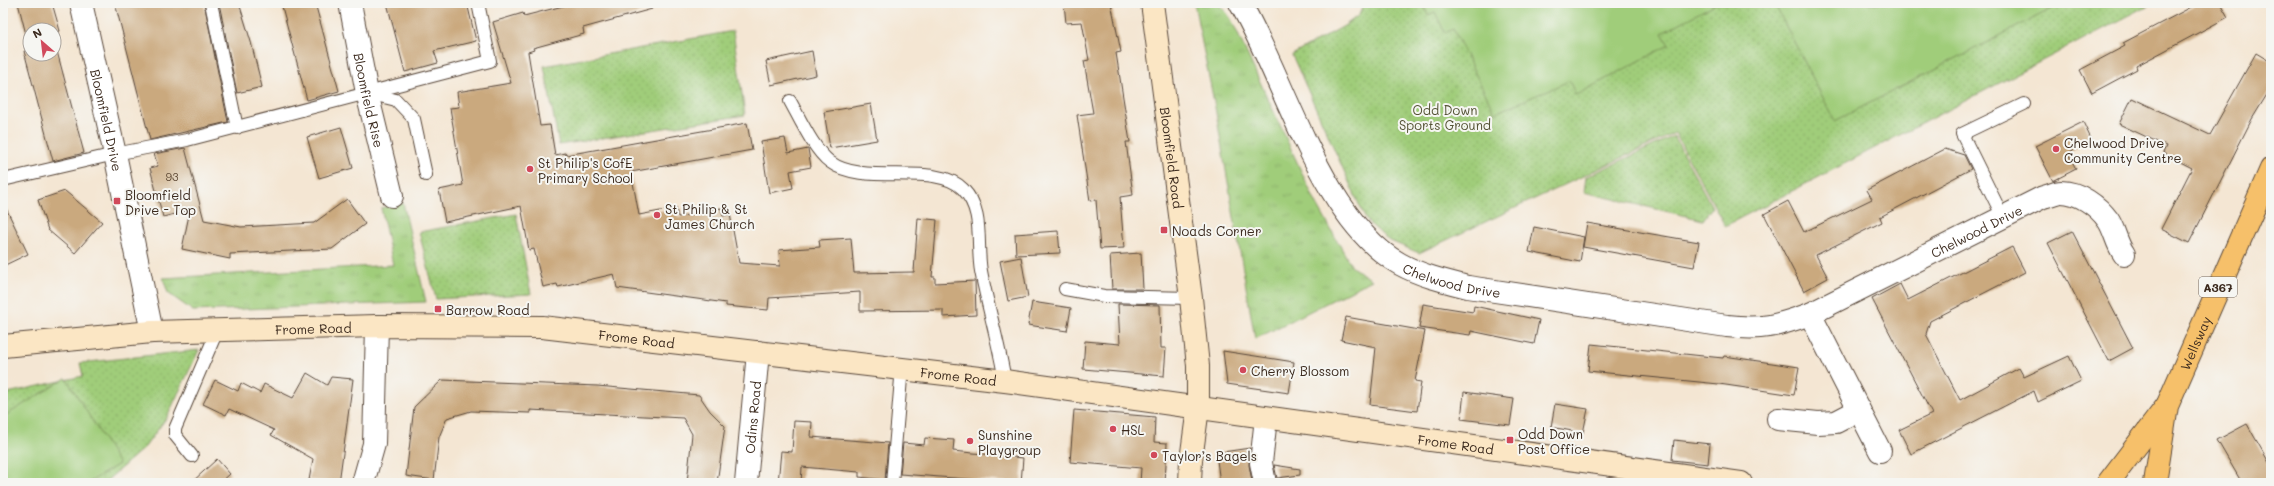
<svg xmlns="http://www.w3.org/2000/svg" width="2274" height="486" viewBox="0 0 2274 486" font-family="Mali,sans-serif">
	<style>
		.grass { fill: url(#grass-tufts); stroke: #6e7c4c }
		.park { fill: url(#park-dots); stroke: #6e7c4c }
		.pitch { fill: #a0cd7a; stroke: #6e7c4c }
		.building { fill: #caa97e }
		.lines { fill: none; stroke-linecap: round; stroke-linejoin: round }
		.lane-casing { stroke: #574639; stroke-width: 14 }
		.street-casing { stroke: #574639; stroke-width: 24 }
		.secondary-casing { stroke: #574639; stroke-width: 24 }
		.primary-casing { stroke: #574639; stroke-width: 24 }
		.lane { stroke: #fff; stroke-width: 12 }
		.street { stroke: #fff; stroke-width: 22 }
		.secondary { stroke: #fbe6c4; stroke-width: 22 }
		.primary { stroke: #f6c06b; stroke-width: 22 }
		.poi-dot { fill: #d1495b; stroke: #f6f6f2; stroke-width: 1.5 }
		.labels { text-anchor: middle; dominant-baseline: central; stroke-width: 4; stroke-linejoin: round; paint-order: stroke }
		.number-label { font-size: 11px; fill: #5f4a36 }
		.shield { fill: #f6f6f2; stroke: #73675e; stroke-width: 1 }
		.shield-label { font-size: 12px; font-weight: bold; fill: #3b2a1e }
		.street-label { font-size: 13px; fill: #3b2a1e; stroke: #f6f6f2 }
		.park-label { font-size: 13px; fill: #545335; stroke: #f6f6f2 }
		.poi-label { font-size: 13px; fill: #3b2a1e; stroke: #f6f6f2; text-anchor: start }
	</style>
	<defs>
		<pattern id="grass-tufts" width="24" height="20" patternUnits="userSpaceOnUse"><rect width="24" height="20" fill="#a0cd7a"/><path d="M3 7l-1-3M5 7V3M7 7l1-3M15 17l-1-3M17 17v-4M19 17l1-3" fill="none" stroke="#8bb069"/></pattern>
		<pattern id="park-dots" width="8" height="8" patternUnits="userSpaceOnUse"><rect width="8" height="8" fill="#a0cd7a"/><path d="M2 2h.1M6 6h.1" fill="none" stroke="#8bb069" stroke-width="1.8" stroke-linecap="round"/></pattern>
	</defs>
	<rect width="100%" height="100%" fill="#f6f6f2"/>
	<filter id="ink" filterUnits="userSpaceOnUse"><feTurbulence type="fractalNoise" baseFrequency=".025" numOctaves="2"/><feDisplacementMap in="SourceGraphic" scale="8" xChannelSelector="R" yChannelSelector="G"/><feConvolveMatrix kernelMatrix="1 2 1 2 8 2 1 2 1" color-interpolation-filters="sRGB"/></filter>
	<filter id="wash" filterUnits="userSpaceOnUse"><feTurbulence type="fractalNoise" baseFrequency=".012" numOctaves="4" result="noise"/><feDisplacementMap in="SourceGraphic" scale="16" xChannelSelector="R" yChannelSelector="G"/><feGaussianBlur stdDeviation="0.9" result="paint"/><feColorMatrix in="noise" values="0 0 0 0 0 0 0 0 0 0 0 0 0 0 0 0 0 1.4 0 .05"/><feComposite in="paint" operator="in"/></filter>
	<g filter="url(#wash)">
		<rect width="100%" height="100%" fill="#f4e6d3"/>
		<path class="grass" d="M 1194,3 C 1216,3 1218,0 1231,19 L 1315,201 L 1352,267 L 1372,280 L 1255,339 L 1215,107 Z
			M 403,203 L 426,302 L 193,311 L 168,293 L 163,278 L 393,265 L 381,208 Z"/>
		<path class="park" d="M 1364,3 L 2153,3 L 1725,226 L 1675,133 L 1419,253 L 1388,240 L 1366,220 L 1292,55 L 1344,26 L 1359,15 Z
			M 733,31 L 745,115 L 559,145 L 544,66 Z
			M 1674,136 L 1712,207 L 1703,220 L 1584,192 L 1586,177 Z
			M 516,214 L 531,294 L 436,299 L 419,232 Z
			M 199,350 L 167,417 L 145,447 L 104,483 L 3,483 L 3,394 L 83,376 L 80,363 Z"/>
		<path class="pitch" d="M 1422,3 L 1717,3 L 1662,33 L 1669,45 L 1576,95 L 1569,81 L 1495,113 L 1453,29 L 1445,33 L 1435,12 L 1428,15 Z
			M 1774,3 L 2063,3 L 1835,121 Z
			M 66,378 L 119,464 L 88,483 L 3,483 L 3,417 Z"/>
		<g id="blocks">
			<path class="building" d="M 18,3 L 52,3 L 60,31 L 54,33 L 54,30 L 30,30 L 30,54 L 54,54 L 54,40 L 84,153 L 53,161 L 24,51 L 30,50 Z
				M 115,3 L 204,3 L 228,122 L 150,140 Z
				M 219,3 L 239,3 L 251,42 L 262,87 L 237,93 Z
				M 281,3 L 315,3 L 339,91 L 307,100 Z
				M 387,3 L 467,3 L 476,41 L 434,51 L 438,63 L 405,72 Z
				M 575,3 L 651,3 L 652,9 L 583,28 L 584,34 L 533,48 L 534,50 L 528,52 L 540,126 L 550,125 L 555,155 L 565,153 L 566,155 L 747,123 L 752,150 L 631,172 L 639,215 L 676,208 L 678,217 L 721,208 L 723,216 L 730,214 L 739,263 L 780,266 L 779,250 L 820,247 L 819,240 L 851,238 L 854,273 L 914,272 L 918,218 L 937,220 L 932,277 L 935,277 L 935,283 L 975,281 L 976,315 L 943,317 L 943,310 L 860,311 L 860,292 L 769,298 L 768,310 L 726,306 L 726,303 L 617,288 L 614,274 L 558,287 L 557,284 L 543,287 L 534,249 L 529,250 L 521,206 L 445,222 L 439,190 L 463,185 L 450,108 L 459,107 L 457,92 L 511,83 L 493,22 L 523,13 L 524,16 Z
				M 1064,3 L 1111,3 L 1121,52 L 1116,53 L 1130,142 L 1126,142 L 1133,195 L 1120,197 L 1124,248 L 1100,249 L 1096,200 L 1090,201 L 1077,115 L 1093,113 L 1084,61 L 1089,60 L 1082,22 L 1066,23 Z
				M 2199,3 L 2220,3 L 2228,17 L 2136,66 L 2137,69 L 2092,93 L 2080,70 L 2125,46 L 2123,43 Z
				M 812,51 L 816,75 L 771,85 L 766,61 Z
				M 2256,53 L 2271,62 L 2271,88 L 2252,119 L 2189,243 L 2161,229 L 2192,168 L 2163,153 L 2166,146 L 2119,124 L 2132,98 L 2210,135 Z
				M 871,104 L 877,140 L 830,148 L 824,112 Z
				M 2083,122 L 2092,141 L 2068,153 L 2076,169 L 2053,181 L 2035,146 Z
				M 341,127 L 353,168 L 319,178 L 307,137 Z
				M 785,138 L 788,153 L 808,149 L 811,167 L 790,171 L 793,188 L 769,193 L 761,142 Z
				M 185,148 L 204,220 L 241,227 L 314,223 L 347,199 L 365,224 L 332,249 L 230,254 L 230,259 L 182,249 L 190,210 L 163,217 L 150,168 L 158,166 L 154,154 Z
				M 1945,149 L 1964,155 L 1971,169 L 1880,217 L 1882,222 L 1816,255 L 1828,278 L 1804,291 L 1764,214 L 1788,201 L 1804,232 L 1872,199 L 1867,190 Z
				M 65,191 L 102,222 L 75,253 L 48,230 L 38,200 Z
				M 3,202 L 28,254 L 3,266 Z
				M 1587,223 L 1699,242 L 1694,267 L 1583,247 Z
				M 1534,227 L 1584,237 L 1580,262 L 1529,252 Z
				M 1058,231 L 1060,253 L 1016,255 L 1015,234 Z
				M 2072,231 L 2133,348 L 2109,361 L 2048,243 Z
				M 2012,247 L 2025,272 L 1930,321 L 1926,334 L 1960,400 L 2019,368 L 2024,377 L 2069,356 L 2081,381 L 2038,402 L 2034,391 L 1911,454 L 1899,430 L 1932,414 L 1872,299 L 1900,284 L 1908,300 Z
				M 1141,253 L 1143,289 L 1112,289 L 1110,255 Z
				M 1021,257 L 1028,297 L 1008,301 L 1000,261 Z
				M 1032,302 L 1071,308 L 1067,331 L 1028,325 Z
				M 1118,304 L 1160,305 L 1161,348 L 1166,348 L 1164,376 L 1083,369 L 1085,341 L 1120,344 Z
				M 1423,304 L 1473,312 L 1474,306 L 1539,320 L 1534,344 L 1471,331 L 1470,335 L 1419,328 Z
				M 1346,317 L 1425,331 L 1415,381 L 1421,382 L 1417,411 L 1370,405 L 1376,347 L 1341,340 Z
				M 1591,344 L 1703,356 L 1723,358 L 1724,356 L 1799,367 L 1794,395 L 1719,384 L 1588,371 Z
				M 1223,351 L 1294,362 L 1289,393 L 1227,384 Z
				M 307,373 L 327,385 L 331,377 L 353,379 L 339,483 L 309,480 L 313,459 L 271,435 L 274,430 L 229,409 L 226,415 L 203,404 L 215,380 L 238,391 L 241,383 L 260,393 L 264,384 L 293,398 Z
				M 442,380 L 597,386 L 699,395 L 710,411 L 725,426 L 717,483 L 687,483 L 692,434 L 683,418 L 530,410 L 530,413 L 471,411 L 447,418 L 439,437 L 434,480 L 406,476 L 414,407 Z
				M 1464,392 L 1514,399 L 1510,425 L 1461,419 Z
				M 1555,404 L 1588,409 L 1583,433 L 1551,427 Z
				M 1074,410 L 1155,417 L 1154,442 L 1167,443 L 1165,483 L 1140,483 L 1141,468 L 1070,462 Z
				M 794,421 L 812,422 L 811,437 L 888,443 L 885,480 L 859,477 L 859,472 L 802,467 L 801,483 L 778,483 L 781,451 L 792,452 Z
				M 2247,424 L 2271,466 L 2271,483 L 2242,483 L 2217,440 Z
				M 925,438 L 954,440 L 953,451 L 1023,458 L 1021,483 L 900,474 L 903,443 L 924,445 Z
				M 1674,440 L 1710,444 L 1708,464 L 1672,460 Z
				M 1250,448 L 1249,465 L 1252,481 L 1220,483 L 1216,453 Z
				M 217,459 L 230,474 L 220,483 L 191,483 Z
				M 1274,465 L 1300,469 L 1300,475 L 1277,478 Z"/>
		</g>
	</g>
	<g filter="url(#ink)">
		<use href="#blocks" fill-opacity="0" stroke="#574639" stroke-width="1"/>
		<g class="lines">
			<g class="lane-casing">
				<path id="lane" d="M 211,3 L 237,128
					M 368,93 L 396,100 L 414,119 L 426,175
					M 790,101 C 800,119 814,150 830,162 C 863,187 937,161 963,189 C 985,212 976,243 981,271 C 988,308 999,344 1005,381
					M 3,180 L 115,154 L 187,140 L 490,61 L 478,3
					M 2003,217 L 1962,134 L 2024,104
					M 1065,289 L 1104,296 L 1191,298
					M 192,456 L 175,435 L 175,429 L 217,331
					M 892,483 L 902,367"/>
			</g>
			<g class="street-casing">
				<g id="street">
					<path id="s1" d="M 81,3 L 115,154 L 152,332"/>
					<path id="s2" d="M 350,3 L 367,93 L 392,196"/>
					<path id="s3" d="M 1240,3 C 1284,77 1322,221 1400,264 C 1422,276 1444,281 1468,287 L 1727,326 C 1762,330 1777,326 1810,314 L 2043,197 C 2049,196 2056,192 2061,192 C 2079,192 2098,206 2108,220 C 2115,230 2116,243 2124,254"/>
					<path d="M 1810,314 L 1880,451"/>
					<path d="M 1778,419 L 1818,423 L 1836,422 L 1859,410"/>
					<path d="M 363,483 L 374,444 L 377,326"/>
					<path id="s4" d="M 746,483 L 758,352"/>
					<path d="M 1265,483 L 1261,463 L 1266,418"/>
				</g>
			</g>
			<g class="secondary-casing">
				<g id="secondary">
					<path id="s5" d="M 1152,3 L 1191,298 L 1198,366 L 1198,408 L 1191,460 L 1190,483"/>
					<path id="s6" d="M 3,346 L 152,332 L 377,326 L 542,327 L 1005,381 L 1741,483"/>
				</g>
			</g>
			<g class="primary-casing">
				<g id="primary">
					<path d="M 2108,483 L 2166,407"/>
					<path id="s7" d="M 2155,483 L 2167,406 L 2271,169"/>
				</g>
			</g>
			<use href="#lane" class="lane"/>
			<use href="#street" class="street"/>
			<use href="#secondary" class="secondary"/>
			<use href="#primary" class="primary"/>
		</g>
	</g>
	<g class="poi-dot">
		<circle cx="2056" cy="149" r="4"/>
		<circle cx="530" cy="169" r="4"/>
		<rect x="113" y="197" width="8" height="8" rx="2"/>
		<circle cx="657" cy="215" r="4"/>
		<rect x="1160" y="226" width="8" height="8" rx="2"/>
		<rect x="434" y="305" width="8" height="8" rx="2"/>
		<circle cx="1243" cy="370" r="4"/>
		<circle cx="1113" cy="429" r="4"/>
		<rect x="1506" y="436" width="8" height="8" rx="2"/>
		<circle cx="970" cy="441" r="4"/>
		<circle cx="1154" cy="455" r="4"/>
	</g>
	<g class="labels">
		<g class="number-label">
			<text x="172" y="176">93</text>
		</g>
		<rect class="shield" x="2199" y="277" width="38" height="20" rx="3"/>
		<g class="shield-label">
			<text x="2218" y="287">A367</text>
		</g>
		<g class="street-label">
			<text stroke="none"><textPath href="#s2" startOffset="99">Bloomfield Rise</textPath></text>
			<text stroke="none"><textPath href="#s1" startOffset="120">Bloomfield Drive</textPath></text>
			<text stroke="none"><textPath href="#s5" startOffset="156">Bloomfield Road</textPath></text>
			<text stroke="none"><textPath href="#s3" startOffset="915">Chelwood Drive</textPath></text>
			<text stroke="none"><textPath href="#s3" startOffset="365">Chelwood Drive</textPath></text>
			<text stroke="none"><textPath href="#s6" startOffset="311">Frome Road</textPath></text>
			<text stroke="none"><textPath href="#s6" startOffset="635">Frome Road</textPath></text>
			<text stroke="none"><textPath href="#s7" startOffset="147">Wellsway</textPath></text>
			<text stroke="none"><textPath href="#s6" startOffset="959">Frome Road</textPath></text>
			<text stroke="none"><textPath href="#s4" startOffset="66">Odins Road</textPath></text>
			<text stroke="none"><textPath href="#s6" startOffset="1461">Frome Road</textPath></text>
		</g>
		<g class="park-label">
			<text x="1445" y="109">Odd Down<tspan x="1445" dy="15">Sports Ground</tspan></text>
		</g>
		<g class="poi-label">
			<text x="2064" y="142">Chelwood Drive<tspan x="2064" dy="15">Community Centre</tspan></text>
			<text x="538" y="162">St Philip's CofE<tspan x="538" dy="15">Primary School</tspan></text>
			<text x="125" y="194">Bloomfield<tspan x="125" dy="15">Drive - Top</tspan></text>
			<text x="665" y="208">St Philip &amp; St<tspan x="665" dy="15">James Church</tspan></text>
			<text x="1172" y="230">Noads Corner</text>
			<text x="446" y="309">Barrow Road</text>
			<text x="1251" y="370">Cherry Blossom</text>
			<text x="1121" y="429">HSL</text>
			<text x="1518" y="433">Odd Down<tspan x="1518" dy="15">Post Office</tspan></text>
			<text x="978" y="434">Sunshine<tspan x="978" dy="15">Playgroup</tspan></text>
			<text x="1162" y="455">Taylor’s Bagels</text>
		</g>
	</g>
	<rect width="2274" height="486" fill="none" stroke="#f6f6f2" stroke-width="16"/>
	<g transform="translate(42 42) rotate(332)"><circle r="19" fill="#f6f6f2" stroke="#aba49d"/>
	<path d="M0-3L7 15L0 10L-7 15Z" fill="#d1495b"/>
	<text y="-6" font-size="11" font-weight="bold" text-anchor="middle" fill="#3b2a1e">N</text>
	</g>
</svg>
